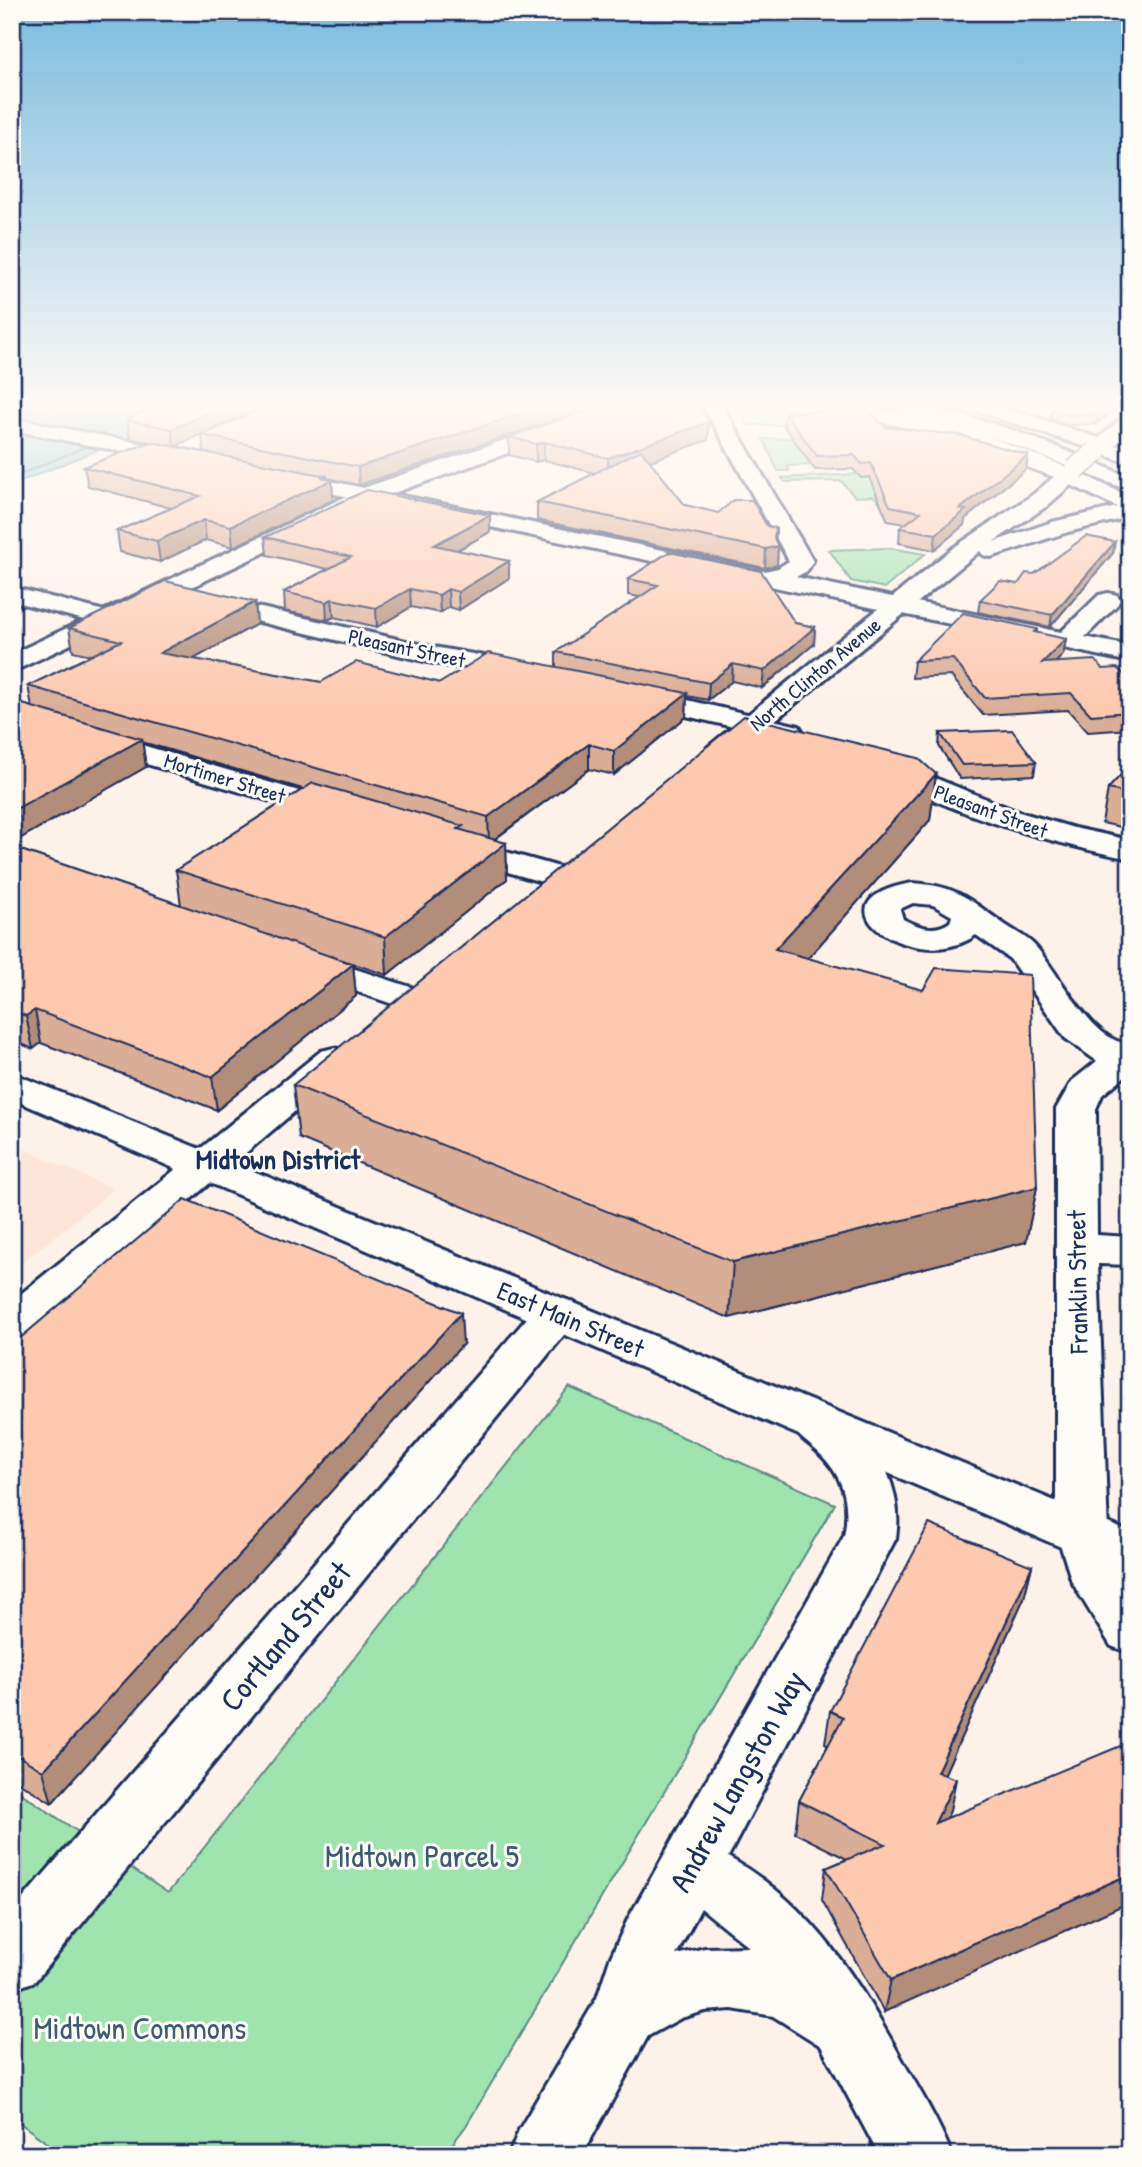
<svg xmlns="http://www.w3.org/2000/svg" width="1142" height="2167" viewBox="0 0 1142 2167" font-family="'Patrick Hand',sans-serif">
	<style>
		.built { fill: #fde6d8 }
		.green { fill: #9fe3ae; stroke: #5d8986; stroke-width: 2 }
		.water { fill: #79cad2; stroke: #538ca4; stroke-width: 2 }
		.pier { fill: #fdf2e9 }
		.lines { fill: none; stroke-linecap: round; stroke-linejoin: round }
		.shore { stroke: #416d8c; stroke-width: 2 }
		.minor-casing { stroke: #1b2f5e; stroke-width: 6 }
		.major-casing { stroke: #1b2f5e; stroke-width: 6 }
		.highway-casing { stroke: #1b2f5e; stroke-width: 6 }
		.minor { fill: #fdfcf7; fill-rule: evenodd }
		.major { fill: #fdfcf7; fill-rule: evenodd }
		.highway { fill: #fdfcf7; fill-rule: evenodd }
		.major-bridge-casing { stroke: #1b2f5e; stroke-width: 24; stroke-linecap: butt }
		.major-bridge { stroke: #fdfcf7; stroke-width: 21 }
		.wall { fill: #daad96; stroke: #1b2f5e; stroke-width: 2 }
		.shaded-wall { fill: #b18d7a; stroke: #1b2f5e; stroke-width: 2 }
		.building { fill: #fdc9af; stroke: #1b2f5e; stroke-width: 2 }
		.labels { text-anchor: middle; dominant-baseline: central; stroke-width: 6; stroke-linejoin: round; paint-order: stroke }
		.far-street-label { font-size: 21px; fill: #1b2f5e; stroke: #fdfcf7 }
		.street-label { font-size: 26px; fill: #1b2f5e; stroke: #fdfcf7 }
		.neighbourhood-label { font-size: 28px; font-weight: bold; fill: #1b2f5e; stroke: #fdfcf7 }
		.near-street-label { font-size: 32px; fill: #1b2f5e; stroke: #fdfcf7 }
		.near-park-label { font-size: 32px; fill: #3c5c72; stroke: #fdfcf7 }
	</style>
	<rect width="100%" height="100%" fill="#fdf2e9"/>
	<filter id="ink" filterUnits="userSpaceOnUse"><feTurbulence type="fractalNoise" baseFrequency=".0143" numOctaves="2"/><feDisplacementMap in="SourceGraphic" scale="14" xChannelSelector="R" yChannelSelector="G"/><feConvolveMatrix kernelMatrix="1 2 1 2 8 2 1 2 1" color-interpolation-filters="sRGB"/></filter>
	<g filter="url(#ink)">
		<path class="built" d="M 12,1144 L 114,1189 L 12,1271 Z"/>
		<path class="green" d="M 737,407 L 772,407 L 869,420 L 828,425 L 748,425 Z
			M 838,437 L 812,465 L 788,466 L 789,471 L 778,471 L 763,439 Z
			M 858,474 L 861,478 L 889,476 L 880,502 L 873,496 L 855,497 L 841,481 L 785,482 L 782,478 Z
			M 890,548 L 925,554 L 885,588 L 851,581 L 829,550 Z
			M 569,1387 L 835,1504 L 466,2126 L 444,2155 L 63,2155 L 12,2117 L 12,1787 L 168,1893 Z"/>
		<path class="water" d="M 12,407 L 185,407 L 129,437 L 12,485 Z"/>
		<path class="pier" d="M 12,415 L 128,437 L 105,450 L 12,432 Z"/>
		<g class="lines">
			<path class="shore" d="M 12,478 L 87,446"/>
			<g class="minor-casing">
				<path id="minor" d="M 704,407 L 723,407 L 813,561 L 807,571 L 796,577 L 1061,632 L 1099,595 L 1108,593 L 1117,595 L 1120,600 L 1117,605 L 1085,637 L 1130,646 L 1130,662 L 282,483 L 275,481 L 272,477 L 275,473 L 282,471 L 765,571 L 778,568 L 789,561 Z
					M 12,418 L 185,452 L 192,454 L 195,458 L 192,462 L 185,464 L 12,430 Z
					M 12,587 L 116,614 L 119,619 L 116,624 L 107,626 L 12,601 Z
					M 205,595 L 428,646 L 523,663 L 532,665 L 536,671 L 532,677 L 523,679 L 428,662 L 196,607 L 193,602 L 196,597 Z
					M 636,688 L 799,726 L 803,732 L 799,738 L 789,740 L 626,702 L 622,696 L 626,690 Z
					M 12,707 L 350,806 L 354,812 L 350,818 L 339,821 L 328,818 L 12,724 Z
					M 888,759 L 1016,811 L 1074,828 L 1130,840 L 1130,859 C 1041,841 958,815 878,774 L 873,768 L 878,762 Z
					M 457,838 L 570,870 L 575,877 L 570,884 L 559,887 L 446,854 L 441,847 L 446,840 Z
					M 913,883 C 959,886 969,900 1004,924 C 1014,931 1027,937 1035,946 C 1055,967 1097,1050 1130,1042 L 1130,1072 L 1102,1095 L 1096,1109 L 1097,1235 L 1130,1237 L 1130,1265 L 1098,1264 L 1108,1534 L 1100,1548 L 1082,1554 L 1064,1548 L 1056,1534 L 1056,1109 L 1072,1081 L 1097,1061 L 1065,1038 L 1010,959 L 976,935 C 916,978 802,901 913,883 ZM 913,903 L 933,905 L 952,916 L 950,922 C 935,933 918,927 903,919 L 900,909 Z
					M 306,953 L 420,990 L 425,998 L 420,1006 L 407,1009 L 294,970 L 289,963 L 294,956 Z
					M 557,1297 L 573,1302 L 580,1313 L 573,1324 L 35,1981 L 12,1990 L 12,1911 L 541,1302 Z
					M 814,1405 C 869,1422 905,1482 896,1538 L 728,1857 C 814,1906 859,1981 905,2065 C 922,2094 939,2123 952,2155 L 879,2155 L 821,2046 L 773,2016 L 732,2009 L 705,2011 L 681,2018 L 648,2036 L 582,2155 L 509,2155 L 519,2130 L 597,1998 L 609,1961 L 628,1919 L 844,1536 C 851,1501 843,1475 817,1451 C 806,1441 797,1436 790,1423 L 797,1410 ZM 701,1908 L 749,1947 L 705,1948 L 676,1955 Z"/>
			</g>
			<g class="major-casing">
				<path id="major" d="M 602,407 L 630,407 L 628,411 L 382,497 L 12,672 L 12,654 L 366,487 Z
					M 831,407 C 845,407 860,406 874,408 C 938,415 1007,443 1066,467 L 1075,464 L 1082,466 L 1085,470 L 1082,474 L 1130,497 L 1130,517 L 1068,532 L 991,557 L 983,555 L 980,551 L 728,759 L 718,762 L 708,759 L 704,753 L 708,747 L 953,548 L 1031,496 L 1054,477 L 947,437 L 833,411 ZM 1071,485 L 1117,507 L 1052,522 L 993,542 L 1047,506 Z
					M 974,407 L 1004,407 L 1099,438 L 1123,417 L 1130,415 L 1130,432 L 1115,445 L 1130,451 L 1130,464 L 1105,455 L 1090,455 L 1087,451 L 1089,448 L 976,411 Z
					M 334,1048 L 347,1051 L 353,1059 L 347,1067 L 234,1163 L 1130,1532 L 1130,1575 L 1122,1572 L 1130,1585 L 1130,1653 L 1111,1646 L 1072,1582 L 1061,1547 L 210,1183 L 28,1337 L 12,1342 L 12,1301 L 176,1169 L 12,1099 L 12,1073 L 200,1149 L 321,1051 Z"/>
			</g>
			<g class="highway-casing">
				<path id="highway" d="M 898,407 C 975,407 1059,449 1130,477 L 1130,491 L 1009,443 L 900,411 Z"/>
			</g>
			<use href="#minor" class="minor"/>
			<use href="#major" class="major"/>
			<use href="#highway" class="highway"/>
			<g class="major-bridge-casing">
				<path id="major-bridge" d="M 1075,470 L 1097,451"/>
			</g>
			<use href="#major-bridge" class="major-bridge"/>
		</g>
		<path class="wall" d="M 152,407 L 261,407 L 175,446 L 204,452 L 202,435 L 266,407 L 593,407 L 359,485 L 327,478 L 332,480 L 333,500 L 233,547 L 206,540 L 160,562 L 120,552 L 117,531 L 171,508 L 88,486 L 84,467 L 150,442 L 130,438 L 127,420 Z
			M 1055,407 L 1117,407 L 1096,424 L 1066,425 L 1050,419 L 1052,410 Z
			M 785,413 L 885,427 L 1028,455 L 1026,469 L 965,519 L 964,525 L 934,550 L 899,543 L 900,528 L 905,524 L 888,521 L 869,477 L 861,478 L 853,469 L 815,470 L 784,426 Z
			M 509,437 L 708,440 L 650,461 L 685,505 L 776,528 L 775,541 L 778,546 L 777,565 L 765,568 L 537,520 L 537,502 L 595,473 L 544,460 L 536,462 L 509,455 Z
			M 490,532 L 458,550 L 509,578 L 459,610 L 449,607 L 440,613 L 411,607 L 377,627 L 334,617 L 327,620 L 285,611 L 284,592 L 328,569 L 267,555 L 265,537 Z
			M 669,552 L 795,623 L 815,627 L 814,644 L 762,688 L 732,681 L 708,700 L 687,696 L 686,717 L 614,775 L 589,769 L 494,840 L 506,843 L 507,879 L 387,975 L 330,956 L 353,964 L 356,996 L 217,1110 L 41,1043 L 33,1049 L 12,1040 L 12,847 L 181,905 L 176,870 L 303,789 L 142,742 L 146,767 L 12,843 L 12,701 L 32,707 L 28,686 L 91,655 L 73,651 L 69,628 L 255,602 L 257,624 L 194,659 L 321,682 L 440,683 L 556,667 L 556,652 L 640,597 L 628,595 L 628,579 Z
			M 1113,553 L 1050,627 L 978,612 L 980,600 L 1018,584 L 1034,574 Z
			M 1037,629 L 1037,633 L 1066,639 L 1063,655 L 1056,662 L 1103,669 L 1130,680 L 1130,729 L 1088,732 L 1068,710 L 983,715 L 951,676 L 912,678 L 914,661 Z
			M 940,733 L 1036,762 L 1034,775 L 960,779 L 939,746 Z
			M 1130,765 L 1130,829 L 1102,823 L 1108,789 Z
			M 936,774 L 930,820 L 808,958 L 1037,1187 L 1026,1242 L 729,1318 L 299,1138 L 293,1085 Z
			M 463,1344 L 52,1803 L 12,1778 L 12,1345 Z
			M 1032,1566 L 1024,1598 L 944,1775 L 950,1811 L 946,1818 L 884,2012 L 822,1900 L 826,1868 L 847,1859 L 795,1833 L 799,1801 L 828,1745 L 825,1743 L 830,1711 Z"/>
		<path class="shaded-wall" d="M 221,407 L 261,407 L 174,447 L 172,429 Z
			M 541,407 L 593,407 L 359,485 L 358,467 Z
			M 1106,407 L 1117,407 L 1096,424 L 1098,414 Z
			M 709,422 L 708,440 L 608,476 L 608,458 Z
			M 544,442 L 544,460 L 536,462 L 536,444 Z
			M 1028,455 L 1026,469 L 965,519 L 964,525 L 934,550 L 936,534 L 960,509 Z
			M 327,476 L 327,482 L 332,480 L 333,500 L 233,547 L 231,526 L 321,477 Z
			M 490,515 L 490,532 L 435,562 L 434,545 Z
			M 204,520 L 206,540 L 160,562 L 157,541 Z
			M 776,528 L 775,547 L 778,546 L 777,565 L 765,568 L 766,549 L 774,538 Z
			M 1115,542 L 1113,553 L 1050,627 L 1052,615 Z
			M 509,561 L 509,578 L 459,610 L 458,592 Z
			M 410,589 L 411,607 L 377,627 L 376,608 Z
			M 448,589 L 449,607 L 440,613 L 439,595 Z
			M 332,599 L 334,617 L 327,620 L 326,602 Z
			M 255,602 L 257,624 L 163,676 L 160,653 Z
			M 815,627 L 814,644 L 762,688 L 764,671 Z
			M 1066,639 L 1063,655 L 1039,679 L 1042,663 Z
			M 733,664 L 732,681 L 708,700 L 709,683 Z
			M 687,693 L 686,717 L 614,775 L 614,751 Z
			M 142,739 L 146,767 L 12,843 L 12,811 Z
			M 589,744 L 589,769 L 489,843 L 488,817 Z
			M 936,774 L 930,820 L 771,1000 L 775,949 Z
			M 506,843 L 507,879 L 387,975 L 385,937 Z
			M 353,964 L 356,996 L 217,1110 L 212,1077 Z
			M 35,1010 L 41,1043 L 33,1049 L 26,1016 Z
			M 1037,1187 L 1026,1242 L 729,1318 L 733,1262 Z
			M 461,1313 L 463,1344 L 52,1803 L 43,1771 Z
			M 1032,1566 L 1024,1598 L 931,1804 L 937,1772 Z
			M 956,1779 L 950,1811 L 929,1855 L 935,1823 Z
			M 1130,1874 L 1130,1902 L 884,2012 L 891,1980 Z"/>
		<path class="building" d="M 152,407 L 221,407 L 172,429 L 127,420 Z
			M 266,407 L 541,407 L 358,467 L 202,435 Z
			M 597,407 L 699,407 L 709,422 L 608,458 L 544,442 L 536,444 L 509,437 Z
			M 1055,407 L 1106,407 L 1098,414 L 1068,415 L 1052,410 Z
			M 867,408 L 885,427 L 959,435 L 1028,455 L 960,509 L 966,510 L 936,534 L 900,528 L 921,512 L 890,506 L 871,463 L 862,464 L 854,455 L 817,456 L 785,413 Z
			M 151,442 L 327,476 L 321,477 L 332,480 L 231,526 L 204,520 L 157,541 L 117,531 L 200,496 L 84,467 Z
			M 641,450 L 685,505 L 718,513 L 734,500 L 752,500 L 767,526 L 776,528 L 774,538 L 778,546 L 766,549 L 537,502 Z
			M 367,490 L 490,515 L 434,545 L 509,561 L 458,592 L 448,589 L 439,595 L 410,589 L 376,608 L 332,599 L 326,602 L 284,592 L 351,557 L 265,537 Z
			M 1086,536 L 1115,542 L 1052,615 L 980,600 L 1000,581 L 1018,584 L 1026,573 L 1034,574 Z
			M 669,552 L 761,571 L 795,623 L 815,627 L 764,671 L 733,664 L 709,683 L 556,652 L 658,585 L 628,579 Z
			M 165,581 L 255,602 L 160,653 L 321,682 L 356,662 L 440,683 L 488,653 L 687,693 L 614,751 L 589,744 L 488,817 L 28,686 L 121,641 L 69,628 Z
			M 963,613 L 1037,629 L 1034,632 L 1066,639 L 1042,663 L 1095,660 L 1103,669 L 1117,668 L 1130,680 L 1130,712 L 1091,715 L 1071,693 L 985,698 L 953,659 L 914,661 Z
			M 12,701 L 142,739 L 12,811 Z
			M 744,716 L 918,758 L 936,774 L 775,949 L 923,990 L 936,968 L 1030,975 L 1037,1187 L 733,1262 L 293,1085 Z
			M 1012,730 L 1036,762 L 962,765 L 940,733 Z
			M 1130,765 L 1130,794 L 1108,789 Z
			M 313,783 L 463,826 L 458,829 L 506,843 L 385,937 L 176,870 Z
			M 12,847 L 353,964 L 212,1077 L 35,1010 L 26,1016 L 12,1011 Z
			M 185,1199 L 461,1313 L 43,1771 L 12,1752 L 12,1345 Z
			M 929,1524 L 1032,1566 L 937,1772 L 956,1779 L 935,1823 L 1130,1742 L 1130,1874 L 891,1980 L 826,1868 L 885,1844 L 799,1801 L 843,1717 L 830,1711 Z"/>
	</g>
	<linearGradient id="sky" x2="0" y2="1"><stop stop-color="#7bbddf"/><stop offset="0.57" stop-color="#fef9f5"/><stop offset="1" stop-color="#fef9f5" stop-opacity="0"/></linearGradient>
	<rect width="1142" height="711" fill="url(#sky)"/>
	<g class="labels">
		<g class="far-street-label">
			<text transform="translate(407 648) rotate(12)">Pleasant Street</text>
			<text transform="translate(815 674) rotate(-40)">North Clinton Avenue</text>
			<text transform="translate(225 778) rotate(17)">Mortimer Street</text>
			<text transform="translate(991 811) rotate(20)">Pleasant Street</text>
		</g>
		<g class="street-label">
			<text transform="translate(1077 1282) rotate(-91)">Franklin Street</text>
			<text transform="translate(571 1319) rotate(23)">East Main Street</text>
		</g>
		<g class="neighbourhood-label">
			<text x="278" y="1159">Midtown District</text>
		</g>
		<g class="near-street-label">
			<text transform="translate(285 1636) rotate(-50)">Cortland Street</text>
			<text transform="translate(737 1781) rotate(-61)">Andrew Langston Way</text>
		</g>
		<g class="near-park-label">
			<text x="422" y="1855">Midtown Parcel 5</text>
			<text x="140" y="2027">Midtown Commons</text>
		</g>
	</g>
	<rect width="1142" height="2167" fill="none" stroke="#fdfcf7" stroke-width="42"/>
	<rect x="21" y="21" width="1100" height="2125" fill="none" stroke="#1b2f5e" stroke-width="2.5" filter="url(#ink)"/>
</svg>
